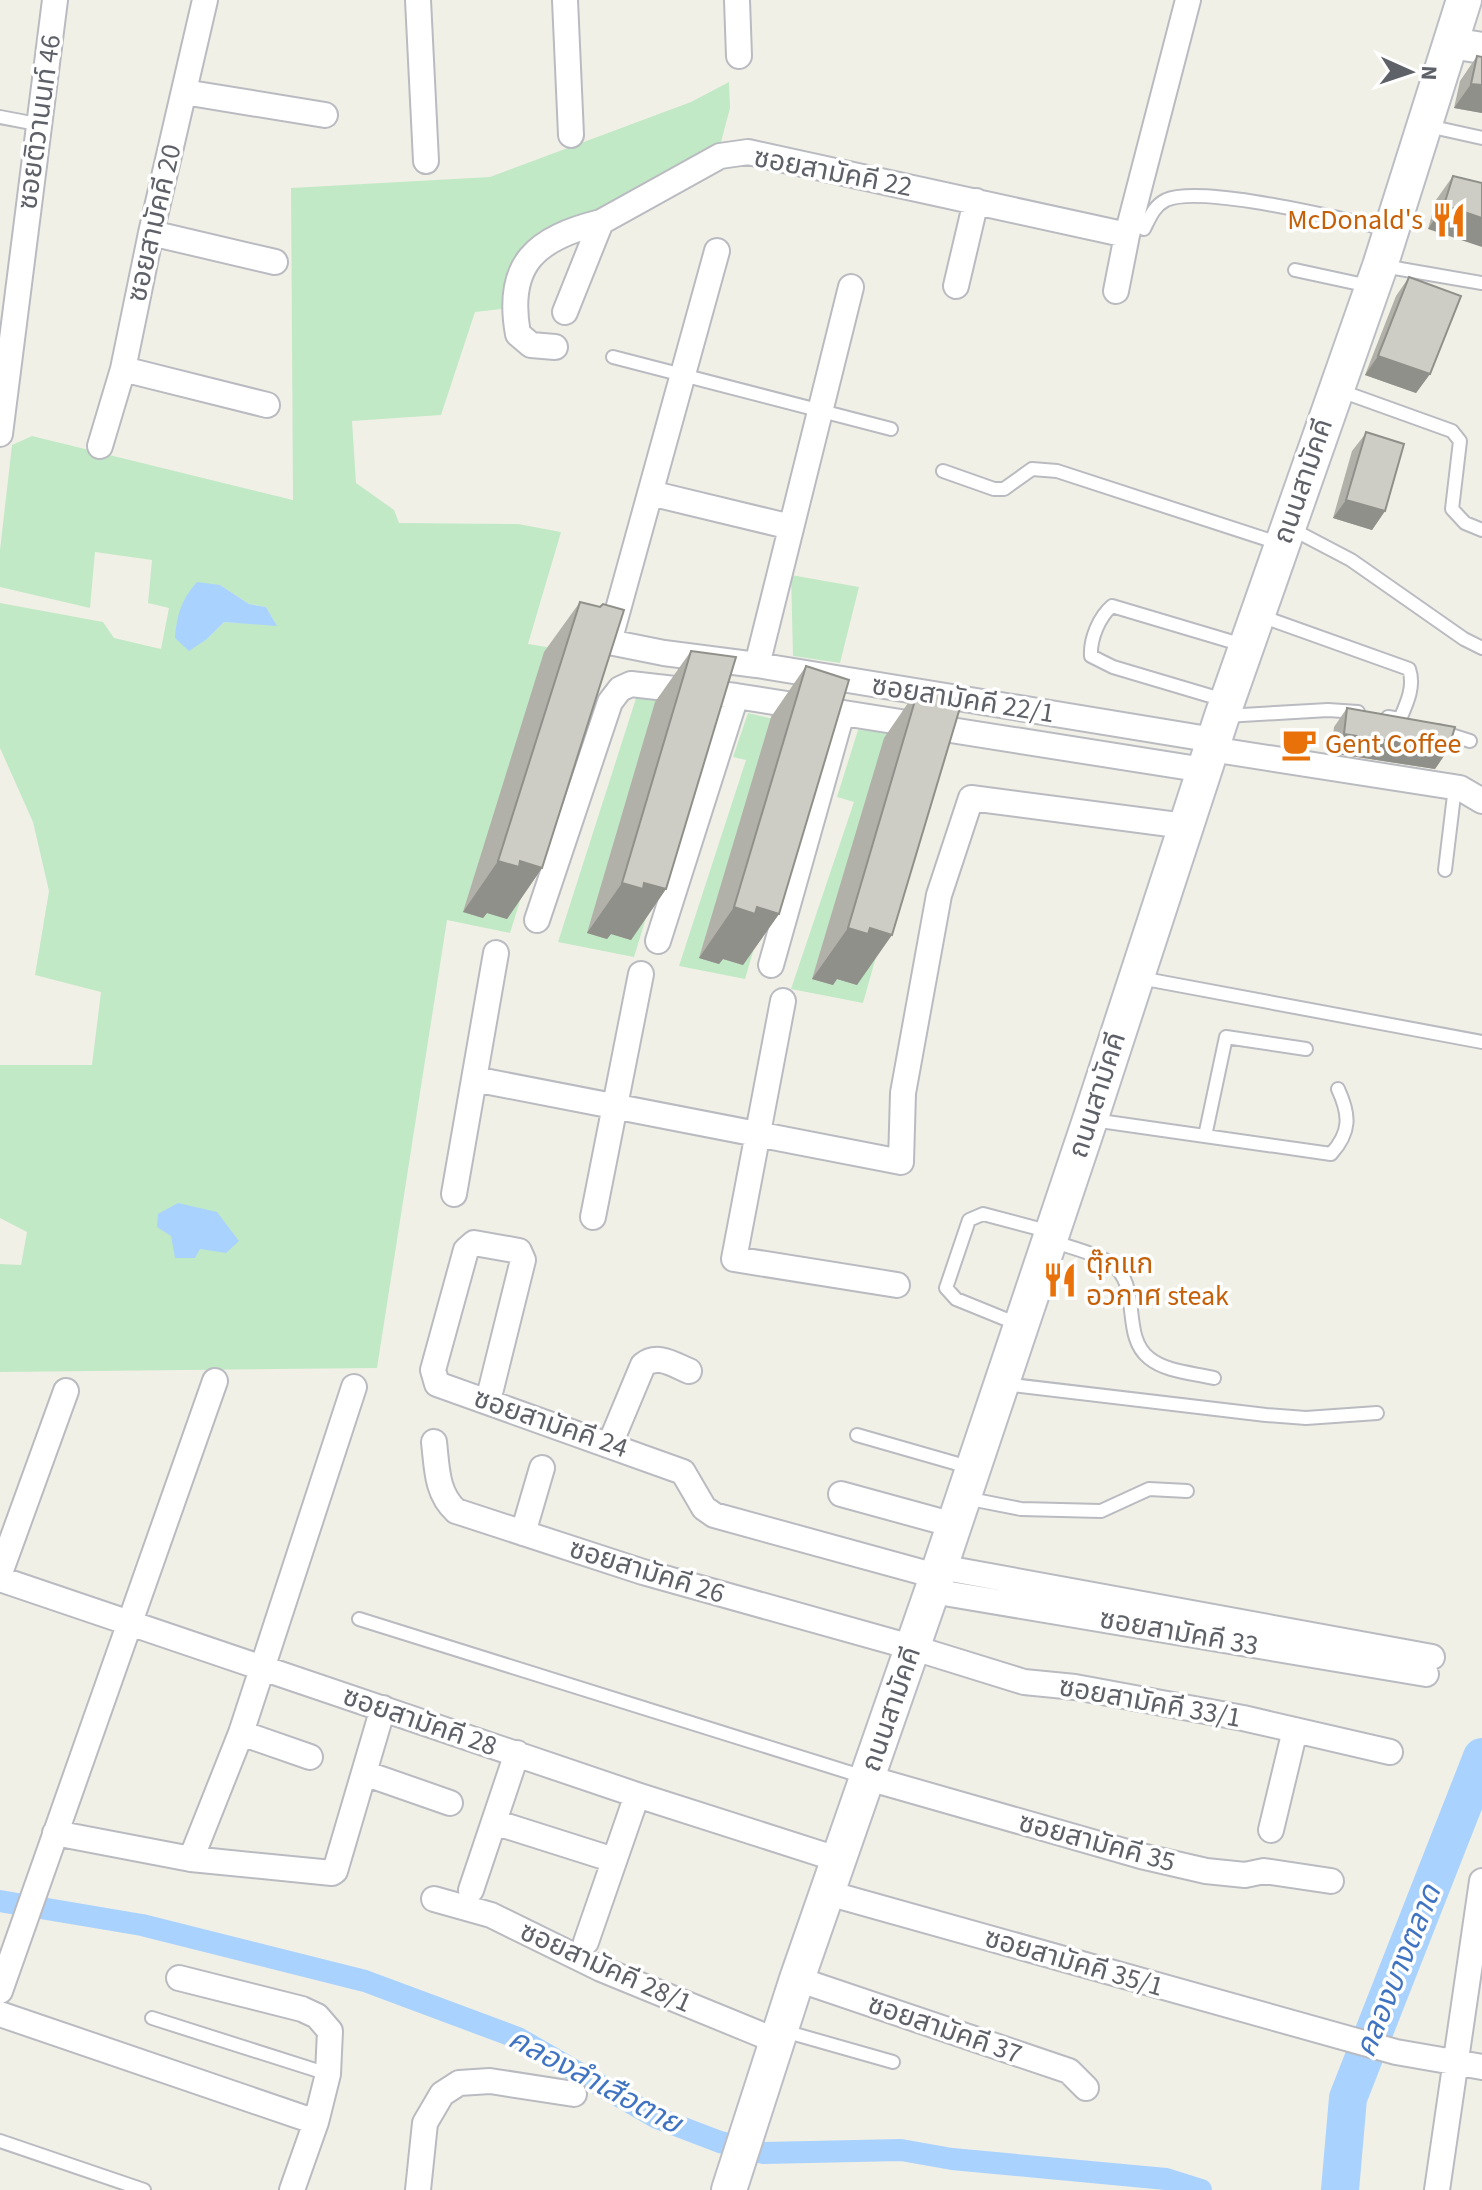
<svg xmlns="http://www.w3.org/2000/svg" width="1482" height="2190" viewBox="0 0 1482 2190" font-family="'Source Sans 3','Noto Sans Thai',sans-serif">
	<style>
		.green { fill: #c2e9c6; fill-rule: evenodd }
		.water { fill: #a9d2ff }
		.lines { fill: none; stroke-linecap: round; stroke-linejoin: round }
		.canal { stroke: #a9d2ff; stroke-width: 22 }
		.river { stroke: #a9d2ff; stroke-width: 38 }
		.service-casing { stroke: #b9bbc1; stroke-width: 16 }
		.minor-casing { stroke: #b9bbc1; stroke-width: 28 }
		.tertiary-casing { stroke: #b9bbc1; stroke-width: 34 }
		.secondary-casing { stroke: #bcbec5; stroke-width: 38 }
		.service { stroke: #fff; stroke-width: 12 }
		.minor { stroke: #fff; stroke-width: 24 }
		.tertiary { stroke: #fff; stroke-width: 30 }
		.secondary { stroke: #fff; stroke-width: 34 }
		.wall { fill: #b1b0a9 }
		.shaded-wall { fill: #90908a }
		.building { fill: #cecdc5; stroke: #90908a; stroke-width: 2 }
		.labels { text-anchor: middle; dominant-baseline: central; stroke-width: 7; stroke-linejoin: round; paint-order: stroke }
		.street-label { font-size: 28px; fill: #5e6168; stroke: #fff }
		.food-label { font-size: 28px; fill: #c56008; stroke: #fff; text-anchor: start }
		.water-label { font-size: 30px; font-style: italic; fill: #4074c2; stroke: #fff }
	</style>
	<rect width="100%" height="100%" fill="#f1f0e7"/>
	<path class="green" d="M 729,82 L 730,108 L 721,142 L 528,248 L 502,309 L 475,312 L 441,415 L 352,421 L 356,483 L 394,510 L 399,523 L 518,524 L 561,532 L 528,644 L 597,655 L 510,933 L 447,920 L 377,1368 L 0,1372 L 0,1264 L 21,1265 L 27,1232 L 0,1218 L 0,1065 L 92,1065 L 101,992 L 35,975 L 49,891 L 33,822 L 0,748 L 0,603 L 103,622 L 114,638 L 161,649 L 169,608 L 148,603 L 152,560 L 95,552 L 90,608 L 0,587 L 0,550 L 12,445 L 32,436 L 293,500 L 291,188 L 490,177 L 691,102 ZM 220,585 L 249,604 L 266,607 L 276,625 L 224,622 L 207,639 Z
		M 791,575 L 859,587 L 840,663 L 793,656 Z
		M 639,689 L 710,710 L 634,957 L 558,942 Z
		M 748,713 L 819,730 L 745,979 L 679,966 L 746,760 L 733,757 Z
		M 858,730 L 887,731 L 933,755 L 863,1003 L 791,989 L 854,802 L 837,797 Z"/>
	<path class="water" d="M 197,582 L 220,585 L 249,604 L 266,607 L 277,626 L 224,622 L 207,639 L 189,651 L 175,638 C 177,615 181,600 197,582 Z
		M 178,1203 L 217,1212 L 239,1241 L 226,1253 L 200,1249 L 195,1258 L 175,1258 L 171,1236 L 157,1227 L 158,1214 Z"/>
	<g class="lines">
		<path class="canal" d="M 0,1901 L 142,1925 L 365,1981 L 518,2038 L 657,2118 L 720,2142 L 764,2153 L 901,2150 L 952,2159 L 1166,2179 L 1201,2190"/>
		<path class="river" d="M 1340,2190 L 1348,2098 L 1482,1757"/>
		<g class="service-casing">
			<path id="service" d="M 0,117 L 37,124
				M 1428,126 L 1482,138
				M 1144,229 C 1150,217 1154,206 1166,200 C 1202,184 1344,220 1388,229
				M 1383,266 L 1482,283
				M 1295,270 L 1369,286
				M 613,357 L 891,429
				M 1338,390 L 1452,431 L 1460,441 L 1452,509 L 1465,523 L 1482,530
				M 943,471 L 994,489 L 1004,489 L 1032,469 L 1057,471 L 1278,543
				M 1290,528 L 1351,560 L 1464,639 L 1482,648
				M 1258,615 L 1409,669 C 1415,686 1407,703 1400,719 L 1388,717
				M 1224,700 L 1113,667 L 1091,656 C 1090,639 1099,617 1112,606 L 1243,645
				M 1225,716 L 1328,710 L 1358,712
				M 1438,731 L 1470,741
				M 1445,870 L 1455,787
				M 1140,978 L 1482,1042
				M 1093,1120 L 1331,1154 C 1351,1132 1350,1115 1338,1089
				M 1205,1136 L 1226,1037 L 1306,1049
				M 1052,1241 C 1068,1247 1096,1253 1110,1263 C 1143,1284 1120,1335 1149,1358 C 1166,1372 1194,1373 1214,1378
				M 1020,1325 L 956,1299 L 946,1288 L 969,1220 L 983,1214 L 1051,1232
				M 1004,1384 L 1266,1415 L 1306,1418 L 1377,1413
				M 857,1435 L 972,1468
				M 965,1498 L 1021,1509 L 1101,1511 L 1149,1489 L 1187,1491
				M 359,1619 L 864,1777
				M 152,2018 L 328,2074
				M 784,2031 L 893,2062
				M 0,2141 L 144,2190"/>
		</g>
		<g class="minor-casing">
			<path id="minor" d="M 418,0 L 426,161
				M 565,0 L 571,135
				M 737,0 L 739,56
				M 184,92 L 325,115
				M 151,233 L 275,262
				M 717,251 L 609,642 L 664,653 L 757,665 L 1214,740
				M 956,286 L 976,201
				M 1116,291 L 1127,235 L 1188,0
				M 565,312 L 601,222 L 720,156 L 748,152 L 1127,235
				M 555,347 L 531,345 L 518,334 C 505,263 537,238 601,222
				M 123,369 L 267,405
				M 0,434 L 55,0
				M 100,446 L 123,369 L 151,233 L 205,0
				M 650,493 L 791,527
				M 757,665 L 851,287
				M 1211,749 L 1460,788 L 1482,801
				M 537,920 L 610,702 L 620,689 L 631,684 L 736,696 L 1204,770
				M 658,941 L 736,696
				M 771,965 L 842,713
				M 783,1001 L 734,1259 L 897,1285
				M 474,1079 L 901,1162 L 903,1093 L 939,895 L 971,798 L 1185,826
				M 454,1194 L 496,953
				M 593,1217 L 641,974
				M 488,1401 L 523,1260 L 519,1251 L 474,1243 L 466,1250 L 433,1370 L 437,1384 L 683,1472 L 704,1508 L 714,1515 L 936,1576
				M 434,1442 C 437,1467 436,1493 456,1511 L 643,1572 L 911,1647 L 1024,1682 L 1075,1687 L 1243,1718 L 1390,1752
				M 610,1444 L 643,1365 C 658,1353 674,1365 689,1371
				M 841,1494 L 954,1525
				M 523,1533 L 542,1468
				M 940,1567 L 1432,1657
				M 0,1573 L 66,1391
				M 0,1579 L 637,1795 L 840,1860
				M 932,1591 L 1426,1674
				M 241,1733 L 310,1757
				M 364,1773 L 450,1803
				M 868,1778 L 1141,1856 L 1206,1871 L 1245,1875 L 1264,1871 L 1331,1881
				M 494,1822 L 614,1860
				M 1271,1830 L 1295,1730
				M 55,1833 L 191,1859 L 332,1873 L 335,1871 L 383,1708
				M 191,1859 L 241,1733 L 354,1387
				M 471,1890 L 517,1753
				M 828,1893 L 1396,2052 L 1482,2067
				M 434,1899 L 491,1915 L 601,1969 L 777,2041
				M 586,1942 L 637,1795
				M 179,1978 L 302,2009 L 317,2016 L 330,2031 L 328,2074 L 316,2122 L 292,2190
				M 797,1979 L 1069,2071 L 1086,2088
				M 0,1991 L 215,1381
				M 0,2014 L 316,2122
				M 418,2190 L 425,2123 L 442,2094 L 459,2083 L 490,2081 L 574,2094
				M 1437,2190 L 1482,1881"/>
		</g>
		<g class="tertiary-casing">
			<path id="tertiary" d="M 1451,43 L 1482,48"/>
		</g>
		<g class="secondary-casing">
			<path id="secondary" d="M 729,2190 L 797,1979 L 932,1591 L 1090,1120 L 1222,716 L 1380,266 L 1464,0"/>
		</g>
		<use href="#service" class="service"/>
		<use href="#minor" class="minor"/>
		<use href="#tertiary" class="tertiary"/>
		<use href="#secondary" class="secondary"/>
	</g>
	<path class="wall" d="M 1477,56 L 1482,57 L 1482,113 L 1454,108 L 1460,81 Z
		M 1453,176 L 1482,183 L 1428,229 L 1436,200 Z
		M 1409,277 L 1430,374 L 1416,393 L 1365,375 L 1396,296 Z
		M 1366,433 L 1385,511 L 1372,530 L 1333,518 L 1352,451 Z
		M 580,602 L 542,868 L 507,919 L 487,913 L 483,918 L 463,912 L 544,652 Z
		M 691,651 L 666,889 L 631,940 L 611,934 L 607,939 L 587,933 L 655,702 Z
		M 806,666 L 779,914 L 743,965 L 723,959 L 719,964 L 699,958 L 771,717 Z
		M 919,687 L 857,985 L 837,979 L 833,985 L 812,979 L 884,738 Z
		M 1347,708 L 1448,750 L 1435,769 L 1331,753 L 1334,727 Z"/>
	<path class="shaded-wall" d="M 1471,84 L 1482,85 L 1482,113 L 1454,108 Z
		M 1444,205 L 1482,218 L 1482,247 L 1428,229 Z
		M 1378,356 L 1430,374 L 1416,393 L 1365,375 Z
		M 1346,500 L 1385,511 L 1372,530 L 1333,518 Z
		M 1344,734 L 1448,750 L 1435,769 L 1331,753 Z
		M 498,861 L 520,861 L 542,868 L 507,919 L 487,913 L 483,918 L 463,912 Z
		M 622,883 L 644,883 L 666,889 L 631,940 L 611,934 L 607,939 L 587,933 Z
		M 734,907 L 757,907 L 779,914 L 743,965 L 723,959 L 719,964 L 699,958 Z
		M 848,928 L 870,928 L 892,935 L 857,985 L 837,979 L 833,985 L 812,979 Z"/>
	<path class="building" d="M 1477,56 L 1482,57 L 1482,85 L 1471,84 Z
		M 1453,176 L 1482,183 L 1482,218 L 1444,205 Z
		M 1409,277 L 1461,296 L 1430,374 L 1378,356 Z
		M 1366,432 L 1404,444 L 1385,511 L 1346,500 Z
		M 580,602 L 600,607 L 603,604 L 624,610 L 542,868 L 520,861 L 519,867 L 498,861 Z
		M 691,651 L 736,657 L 666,889 L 644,883 L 643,889 L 622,883 Z
		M 806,666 L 849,680 L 779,914 L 757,907 L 755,914 L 734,907 Z
		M 919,687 L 962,701 L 892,935 L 870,928 L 868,934 L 848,928 Z
		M 1347,708 L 1455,727 L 1448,750 L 1344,734 Z"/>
	<defs>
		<g id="restaurant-bare" transform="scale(2.76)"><path d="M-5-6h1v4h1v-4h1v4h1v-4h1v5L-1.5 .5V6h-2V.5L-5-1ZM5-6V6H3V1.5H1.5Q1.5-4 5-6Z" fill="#e8710a" stroke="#fff" stroke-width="2.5" paint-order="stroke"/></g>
		<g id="cafe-bare" transform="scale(2.76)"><path d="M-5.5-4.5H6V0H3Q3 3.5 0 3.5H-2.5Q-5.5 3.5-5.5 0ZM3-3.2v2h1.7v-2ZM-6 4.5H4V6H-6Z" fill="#e8710a" stroke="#fff" stroke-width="2.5" paint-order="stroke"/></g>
	</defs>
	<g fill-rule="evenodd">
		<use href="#restaurant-bare" x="1449" y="220"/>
		<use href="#cafe-bare" x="1299" y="744"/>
		<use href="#restaurant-bare" x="1060" y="1280"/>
	</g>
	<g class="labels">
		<g class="street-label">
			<text transform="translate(39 122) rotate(-82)">ซอยติวานนท์ 46</text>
			<text transform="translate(833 172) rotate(11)">ซอยสามัคคี 22</text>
			<text transform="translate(154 223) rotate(-77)">ซอยสามัคคี 20</text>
			<text transform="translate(1303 481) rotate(-71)">ถนนสามัคคี</text>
			<text transform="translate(963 699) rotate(9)">ซอยสามัคคี 22/1</text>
			<text transform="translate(1097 1095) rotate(-72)">ถนนสามัคคี</text>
			<text transform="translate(551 1423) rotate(19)">ซอยสามัคคี 24</text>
			<text transform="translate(647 1571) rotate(17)">ซอยสามัคคี 26</text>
			<text transform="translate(1179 1632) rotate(10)">ซอยสามัคคี 33</text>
			<text transform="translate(1150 1702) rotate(10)">ซอยสามัคคี 33/1</text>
			<text transform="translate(891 1709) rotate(-71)">ถนนสามัคคี</text>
			<text transform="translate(420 1721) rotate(19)">ซอยสามัคคี 28</text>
			<text transform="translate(1097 1842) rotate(15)">ซอยสามัคคี 35</text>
			<text transform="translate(1074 1962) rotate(16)">ซอยสามัคคี 35/1</text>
			<text transform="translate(606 1967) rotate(24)">ซอยสามัคคี 28/1</text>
			<text transform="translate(945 2029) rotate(19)">ซอยสามัคคี 37</text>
		</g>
		<g class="food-label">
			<text x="1423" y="220" text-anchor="end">McDonald's</text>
			<text x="1325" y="744">Gent Coffee</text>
			<text x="1086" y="1264">ตุ๊กแก<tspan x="1086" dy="32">อวกาศ steak</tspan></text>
		</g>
		<g class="water-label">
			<text transform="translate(1398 1971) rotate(-68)">คลองบางตลาด</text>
			<text transform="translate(595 2081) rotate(28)">คลองลำเสือตาย</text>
		</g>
	</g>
	<g transform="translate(1410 72) rotate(93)" stroke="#ffffff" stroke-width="6" paint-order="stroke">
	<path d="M0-6L14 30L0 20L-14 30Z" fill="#5e6168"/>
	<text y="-12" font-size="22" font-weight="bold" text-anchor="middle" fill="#5e6168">N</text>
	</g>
</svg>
